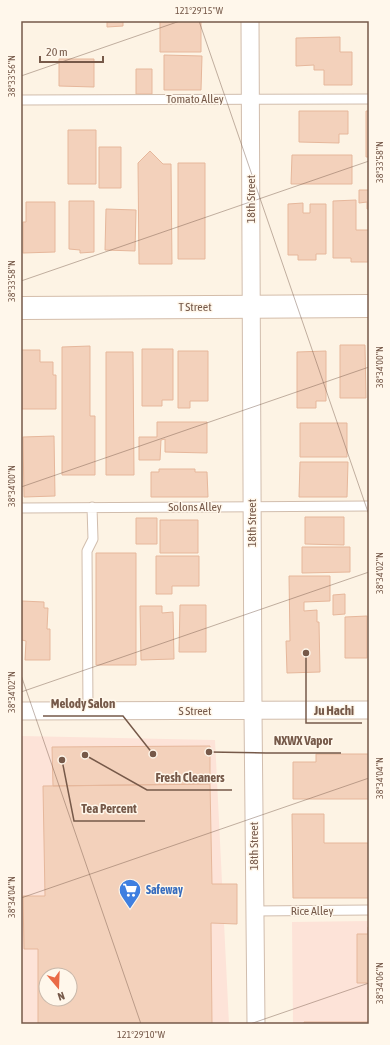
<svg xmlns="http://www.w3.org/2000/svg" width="390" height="1045" viewBox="0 0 390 1045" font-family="'Asap Condensed',sans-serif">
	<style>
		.commercial { fill: #fde3d8; fill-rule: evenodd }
		.building { fill: #f3d1bb; stroke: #e6b79b; fill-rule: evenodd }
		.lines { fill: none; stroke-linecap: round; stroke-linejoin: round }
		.lane-casing { stroke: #d1bdad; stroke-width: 11 }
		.street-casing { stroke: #d1bdad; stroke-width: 19 }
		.secondary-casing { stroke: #d4bdaa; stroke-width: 24 }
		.lane { stroke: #fff; stroke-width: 9 }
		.street { stroke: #fff; stroke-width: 17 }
		.secondary { stroke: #fff; stroke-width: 22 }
		.ticks { fill: none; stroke: #765949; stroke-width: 1; stroke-opacity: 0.45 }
		.labels { text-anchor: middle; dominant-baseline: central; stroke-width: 3; stroke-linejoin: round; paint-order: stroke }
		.street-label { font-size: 12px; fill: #765949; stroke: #fff7eb }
		.shop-label { font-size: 12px; font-weight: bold; fill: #366cbe; stroke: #fff7eb; text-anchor: start }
		.leader { fill: none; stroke: #765949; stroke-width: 1.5 }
		.callout-dot { fill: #765949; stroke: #fff7eb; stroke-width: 1.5 }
		.callout-label { font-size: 13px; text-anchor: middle; font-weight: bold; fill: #765949; stroke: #fff7eb; stroke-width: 3; stroke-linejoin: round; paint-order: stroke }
		.neatline { fill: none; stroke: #765949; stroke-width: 1.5 }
		.ticks-label { font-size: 10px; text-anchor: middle; fill: #765949 }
	</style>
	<rect width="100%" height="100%" fill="#fdf3e4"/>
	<path class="commercial" d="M 21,736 L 215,740 L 229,1024 L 21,1024 ZM 46,975 L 70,975 L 70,999 L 46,999 Z
		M 369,921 L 369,1024 L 293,1024 L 292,922 Z"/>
	<path class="building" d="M 107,21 L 123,21 L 123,26 L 107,27 Z
		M 160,21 L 201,21 L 201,52 L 160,52 Z
		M 340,37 L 340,52 L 352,52 L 352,85 L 324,85 L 324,70 L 314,70 L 314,65 L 296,66 L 296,38 Z
		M 164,55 L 202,56 L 201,90 L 164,90 Z
		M 59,59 L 94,59 L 94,87 L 59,86 Z
		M 136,69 L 152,69 L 152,94 L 136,94 Z
		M 299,111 L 348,111 L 348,134 L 339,134 L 339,143 L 299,142 Z
		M 366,111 L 369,111 L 369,157 L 366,157 Z
		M 68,130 L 96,130 L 96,184 L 68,184 Z
		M 99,147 L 121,147 L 121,188 L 99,188 Z
		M 150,151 L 163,164 L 171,164 L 172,264 L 139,264 L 138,163 Z
		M 292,155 L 352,155 L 352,184 L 291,184 Z
		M 178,163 L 205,163 L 205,259 L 178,259 Z
		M 359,190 L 369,190 L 369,209 L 367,209 L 367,202 L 359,203 Z
		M 356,200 L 356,230 L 369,230 L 369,262 L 351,262 L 351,258 L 333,258 L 333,201 Z
		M 69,201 L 94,201 L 94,252 L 80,253 L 80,250 L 69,249 Z
		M 26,202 L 55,202 L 55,252 L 23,253 L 23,222 L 26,222 Z
		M 303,203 L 303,213 L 310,213 L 310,204 L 326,204 L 326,254 L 316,254 L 316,260 L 298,260 L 298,255 L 288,255 L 288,204 Z
		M 106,209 L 136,210 L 135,251 L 105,250 Z
		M 340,345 L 365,345 L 366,398 L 340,398 Z
		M 90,346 L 90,416 L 95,416 L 95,475 L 62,475 L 62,347 Z
		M 142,349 L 173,349 L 173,400 L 162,400 L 162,406 L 142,406 Z
		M 21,350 L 40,350 L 40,362 L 53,362 L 53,375 L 56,375 L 56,409 L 22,409 Z
		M 178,351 L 208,351 L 208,401 L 190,401 L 190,408 L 178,408 Z
		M 326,351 L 326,401 L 316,401 L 316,408 L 297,408 L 297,352 Z
		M 106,352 L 133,352 L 134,475 L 106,475 Z
		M 157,422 L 207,422 L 207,453 L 165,452 L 165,439 L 161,440 L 160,460 L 139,460 L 139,437 L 157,437 Z
		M 300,423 L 347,423 L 347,457 L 300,457 Z
		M 54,436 L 55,496 L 24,497 L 23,437 Z
		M 300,462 L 348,462 L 347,497 L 299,497 Z
		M 159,469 L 195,469 L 195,472 L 207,472 L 208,497 L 151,497 L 151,472 L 159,472 Z
		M 305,517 L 344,517 L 344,545 L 305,544 Z
		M 136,518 L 157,518 L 157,544 L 136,544 Z
		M 160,520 L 198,520 L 198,553 L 160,553 Z
		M 302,547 L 350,547 L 350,572 L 302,573 Z
		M 96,553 L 136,553 L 136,665 L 96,665 Z
		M 156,556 L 199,556 L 199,586 L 172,586 L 172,594 L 156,594 Z
		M 289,576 L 330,576 L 330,601 L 304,602 L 304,611 L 317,610 L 317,622 L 319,622 L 320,672 L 287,673 L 286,641 L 290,641 Z
		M 345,594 L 345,614 L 333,615 L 333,595 Z
		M 22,601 L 44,602 L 44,608 L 48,608 L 47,629 L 50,629 L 50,660 L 25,660 L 26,641 L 22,640 Z
		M 180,605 L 206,605 L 206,652 L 179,652 Z
		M 140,606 L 162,606 L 162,613 L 173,612 L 174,659 L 141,660 Z
		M 367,616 L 367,658 L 345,658 L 345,617 Z
		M 210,746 L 210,784 L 53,786 L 52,747 Z
		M 316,754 L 369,754 L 369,799 L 293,799 L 293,762 L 316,762 Z
		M 210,784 L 212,884 L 237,884 L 237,924 L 211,923 L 212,1024 L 38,1024 L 38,949 L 24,949 L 23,896 L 45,896 L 43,786 ZM 46,975 L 70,975 L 70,999 L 46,999 Z
		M 292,814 L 324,814 L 324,843 L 369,843 L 369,898 L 293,898 Z
		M 368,927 L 369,927 L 369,983 L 357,983 L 357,934 L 368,934 Z
		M 304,1022 L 369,1022 L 369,1024 L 304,1024 Z"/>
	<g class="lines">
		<g class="lane-casing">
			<path id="lane" d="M 21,100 L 369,99
				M 21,508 L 369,506
				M 88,711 L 87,551 L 93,539 L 92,507
				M 254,911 L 369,910"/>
		</g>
		<g class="street-casing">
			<path id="street" d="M 250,21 L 253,711 L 256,1024
				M 21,711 L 369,710"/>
		</g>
		<g class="secondary-casing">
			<path id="secondary" d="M 21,308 L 369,306"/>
		</g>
		<use href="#lane" class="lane"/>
		<use href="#street" class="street"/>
		<use href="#secondary" class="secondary"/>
	</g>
	<path class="ticks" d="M 199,21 L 369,515M 21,76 L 180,21M 21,281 L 369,161M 21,487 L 369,367M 21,675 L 141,1024M 21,692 L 369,572M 21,898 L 369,778M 250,1024 L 369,983"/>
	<defs>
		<g id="supermarket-pin" transform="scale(1.15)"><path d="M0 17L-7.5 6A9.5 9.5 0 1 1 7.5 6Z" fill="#3f7fe0" stroke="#fff7eb"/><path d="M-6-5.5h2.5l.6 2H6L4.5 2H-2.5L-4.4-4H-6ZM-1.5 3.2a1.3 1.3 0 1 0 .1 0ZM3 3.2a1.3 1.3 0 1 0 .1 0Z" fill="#fff"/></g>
	</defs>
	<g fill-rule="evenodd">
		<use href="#supermarket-pin" x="130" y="890"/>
	</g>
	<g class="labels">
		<g class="street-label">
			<text x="195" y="99">Tomato Alley</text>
			<text transform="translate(251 199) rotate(-90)">18th Street</text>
			<text x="195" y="307">T Street</text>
			<text x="195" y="507">Solons Alley</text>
			<text transform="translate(252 523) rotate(-90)">18th Street</text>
			<text x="195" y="711">S Street</text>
			<text transform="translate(254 846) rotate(-90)">18th Street</text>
			<text x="312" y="911">Rice Alley</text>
		</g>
		<g class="shop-label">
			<text x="146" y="890">Safeway</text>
		</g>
	</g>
	<path class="leader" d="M153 754L123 716H43M306 653L306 723H362M209 752L266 753H341M85 755L147 790H232M62 760L74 821H145"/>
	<g class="callout-dot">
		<circle cx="153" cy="754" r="4"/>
		<circle cx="306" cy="653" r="4"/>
		<circle cx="209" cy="752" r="4"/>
		<circle cx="85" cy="755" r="4"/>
		<circle cx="62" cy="760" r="4"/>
	</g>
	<g class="callout-label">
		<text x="83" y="708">Melody Salon</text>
		<text x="334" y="715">Ju Hachi</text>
		<text x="303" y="745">NXWX Vapor</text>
		<text x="190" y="782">Fresh Cleaners</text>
		<text x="109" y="813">Tea Percent</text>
	</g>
	<rect width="390" height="1045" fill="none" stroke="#fff7eb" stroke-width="44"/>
	<g transform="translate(58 987) rotate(161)"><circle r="19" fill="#fff7eb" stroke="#c8b8aa"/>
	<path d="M0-3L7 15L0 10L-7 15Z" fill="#ea6a46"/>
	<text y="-6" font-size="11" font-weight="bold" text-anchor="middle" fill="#765949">N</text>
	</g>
	<path d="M40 56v6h63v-6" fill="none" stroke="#765949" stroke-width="2"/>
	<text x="46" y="56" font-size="12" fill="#765949" stroke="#fff7eb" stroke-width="3" paint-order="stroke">20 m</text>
	<rect x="22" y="22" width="346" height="1001" class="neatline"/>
	<g class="ticks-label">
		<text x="199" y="14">121°29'15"W</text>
		<text transform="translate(11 76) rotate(-90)" y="4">38°33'56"N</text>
		<text transform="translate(379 162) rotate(-90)" y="4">38°33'58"N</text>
		<text transform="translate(11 281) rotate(-90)" y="4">38°33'58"N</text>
		<text transform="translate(379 367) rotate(-90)" y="4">38°34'00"N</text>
		<text transform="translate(11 486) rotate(-90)" y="4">38°34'00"N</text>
		<text transform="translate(379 573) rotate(-90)" y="4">38°34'02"N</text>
		<text transform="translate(11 692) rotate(-90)" y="4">38°34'02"N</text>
		<text transform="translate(379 778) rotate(-90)" y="4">38°34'04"N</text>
		<text transform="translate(11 897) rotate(-90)" y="4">38°34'04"N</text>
		<text transform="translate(379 983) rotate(-90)" y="4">38°34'06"N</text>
		<text x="141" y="1038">121°29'10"W</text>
	</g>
</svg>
